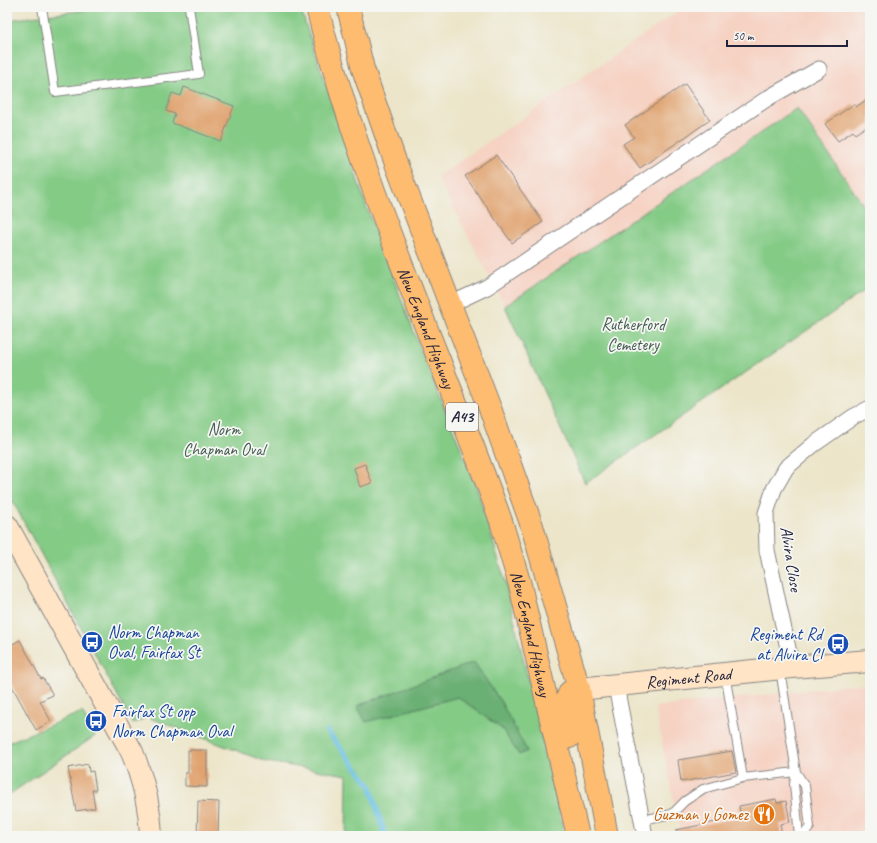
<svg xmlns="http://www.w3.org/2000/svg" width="877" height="843" viewBox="0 0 877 843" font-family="Caveat,sans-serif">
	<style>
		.built { fill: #f6d2c3 }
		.green { fill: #84cb86; stroke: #537660 }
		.forest { fill: #6baf73; stroke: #466857 }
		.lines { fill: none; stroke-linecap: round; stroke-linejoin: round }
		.stream { stroke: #66bfe3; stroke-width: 5 }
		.building { fill: #e0a26e }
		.lane-casing { stroke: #878482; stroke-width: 10 }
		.street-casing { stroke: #878482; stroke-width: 17 }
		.secondary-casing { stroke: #878482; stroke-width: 24 }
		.highway-casing { stroke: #878482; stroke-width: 24 }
		.lane { stroke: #fff; stroke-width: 8 }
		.street { stroke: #fff; stroke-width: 15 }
		.secondary { stroke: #ffe4c6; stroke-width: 22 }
		.highway { stroke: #febc70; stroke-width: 22 }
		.labels { text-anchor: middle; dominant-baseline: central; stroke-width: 3.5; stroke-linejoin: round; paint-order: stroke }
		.shield { fill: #f6f6f2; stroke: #626272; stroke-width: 1 }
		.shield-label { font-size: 16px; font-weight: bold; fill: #22223b }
		.park-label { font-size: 17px; fill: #445d55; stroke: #f6f6f2 }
		.street-label { font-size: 17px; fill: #22223b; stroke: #f6f6f2 }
		.transit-label { font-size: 17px; fill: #164399; stroke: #f6f6f2; text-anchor: start }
		.food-label { font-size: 17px; fill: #c56008; stroke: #f6f6f2; text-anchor: end }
	</style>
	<rect width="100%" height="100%" fill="#f6f6f2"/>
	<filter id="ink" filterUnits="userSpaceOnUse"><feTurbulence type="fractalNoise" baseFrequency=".025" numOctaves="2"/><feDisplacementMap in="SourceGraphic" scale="8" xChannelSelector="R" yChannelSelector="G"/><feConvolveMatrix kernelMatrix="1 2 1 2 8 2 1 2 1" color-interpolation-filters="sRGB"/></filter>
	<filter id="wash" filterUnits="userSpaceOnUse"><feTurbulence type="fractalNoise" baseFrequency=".012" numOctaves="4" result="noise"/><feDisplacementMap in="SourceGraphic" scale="16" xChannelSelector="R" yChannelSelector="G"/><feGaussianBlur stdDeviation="0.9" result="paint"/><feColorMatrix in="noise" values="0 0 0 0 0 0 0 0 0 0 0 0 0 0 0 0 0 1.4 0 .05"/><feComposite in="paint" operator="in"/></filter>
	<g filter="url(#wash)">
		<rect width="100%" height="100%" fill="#ece5c9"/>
		<path class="built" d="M 684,7 L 870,7 L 870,215 L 797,108 L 505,306 L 437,177 Z
			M 870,683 L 870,836 L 681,836 L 655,707 Z"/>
		<path class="green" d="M 110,7 L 300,7 L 368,211 L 423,356 L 476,485 L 505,581 L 565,836 L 346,836 L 347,775 L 267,762 L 147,717 L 133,724 L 7,491 L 7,20 Z
			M 797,108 L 870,215 L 870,287 L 585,483 L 505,306 Z
			M 82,712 L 95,736 L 7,796 L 7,743 Z"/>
		<path class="forest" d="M 474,662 L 501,702 L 527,751 L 519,755 L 502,729 L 458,697 L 366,722 L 357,706 Z"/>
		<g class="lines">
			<path class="stream" d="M 327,731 L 370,785 L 385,836"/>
		</g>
		<g id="blocks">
			<path class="building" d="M 685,84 L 710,120 L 640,168 L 623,144 L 634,137 L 625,125 Z
				M 184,87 L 234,106 L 221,141 L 172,123 L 175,114 L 166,111 L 172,93 L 181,96 Z
				M 870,97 L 870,124 L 855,134 L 853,131 L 838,141 L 825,124 L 854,104 L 856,107 Z
				M 496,155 L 543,222 L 512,243 L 465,176 Z
				M 365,464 L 372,483 L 360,487 L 354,468 Z
				M 20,640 L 41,679 L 43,678 L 53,695 L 40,701 L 51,721 L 36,730 L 7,677 L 7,647 Z
				M 188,750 L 207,750 L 207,787 L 185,786 L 185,773 L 188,773 Z
				M 732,751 L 736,772 L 681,782 L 678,760 Z
				M 88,764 L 89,772 L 93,771 L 96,790 L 92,790 L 95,808 L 76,811 L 68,768 Z
				M 776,799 L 777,803 L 786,801 L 790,822 L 780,824 L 782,836 L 677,836 L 676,830 L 741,817 L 739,806 Z
				M 198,801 L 219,802 L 218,836 L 197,836 Z"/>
		</g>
	</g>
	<g filter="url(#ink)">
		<use href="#blocks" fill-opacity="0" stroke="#878482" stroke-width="1"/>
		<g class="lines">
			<g class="lane-casing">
				<path id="lane" d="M 42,7 L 55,92 L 199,74 L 189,7
					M 796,772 L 805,786 L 810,827 L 802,836
					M 796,772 L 794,784 L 799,836
					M 743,778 L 796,772 L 780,669
					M 642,820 L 672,814 L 685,801 L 703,789 L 743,778 L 725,674"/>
			</g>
			<g class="street-casing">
				<path id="street" d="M 451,304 L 487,287 L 768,98 L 819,69
					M 792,667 L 767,550 L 766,513 L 774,489 L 786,468 L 813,445 L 853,417 L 870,408
					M 616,686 L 645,836"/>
			</g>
			<g class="secondary-casing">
				<g id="secondary">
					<path d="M 7,526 L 132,752 C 143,779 150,807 151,836"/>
					<path id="s1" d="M 579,689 L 792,667 L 870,661"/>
				</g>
			</g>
			<g class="highway-casing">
				<g id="highway">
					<path id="s2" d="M 317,7 C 361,184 439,350 501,521 L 520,585 L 578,836"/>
					<path d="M 348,7 L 363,69 L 395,161 L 491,411 L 532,526 L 579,689 L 607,836"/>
					<path d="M 569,737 C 565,719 561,710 570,692 L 579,689"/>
				</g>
			</g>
			<use href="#lane" class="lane"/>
			<use href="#street" class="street"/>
			<use href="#secondary" class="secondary"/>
			<use href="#highway" class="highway"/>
		</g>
	</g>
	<defs>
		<g id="bus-disc" transform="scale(1.15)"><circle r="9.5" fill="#1a4fb4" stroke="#f6f6f2"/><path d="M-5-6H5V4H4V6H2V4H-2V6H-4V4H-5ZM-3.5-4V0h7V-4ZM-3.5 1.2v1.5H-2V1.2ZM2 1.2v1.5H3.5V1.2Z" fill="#fff"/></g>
		<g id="restaurant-disc" transform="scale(1.15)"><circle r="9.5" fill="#e8710a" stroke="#f6f6f2"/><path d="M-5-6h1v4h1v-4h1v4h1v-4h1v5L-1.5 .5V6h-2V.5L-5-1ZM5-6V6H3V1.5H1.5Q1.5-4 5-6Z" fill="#fff"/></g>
	</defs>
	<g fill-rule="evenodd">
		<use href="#bus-disc" x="92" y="642"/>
		<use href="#bus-disc" x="838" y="644"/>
		<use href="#bus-disc" x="96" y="721"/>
		<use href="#restaurant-disc" x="764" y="814"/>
	</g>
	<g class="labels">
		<rect class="shield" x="446" y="403" width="32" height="28" rx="3"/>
		<g class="shield-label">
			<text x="462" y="417">A43</text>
		</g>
		<g class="park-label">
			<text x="633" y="324">Rutherford<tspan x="633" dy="20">Cemetery</tspan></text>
			<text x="224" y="429">Norm<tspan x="224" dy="20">Chapman Oval</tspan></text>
		</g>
		<g class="street-label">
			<text stroke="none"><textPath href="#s2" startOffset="339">New England Highway</textPath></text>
			<text transform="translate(791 559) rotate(81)">Alvira Close</text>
			<text stroke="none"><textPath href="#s2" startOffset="663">New England Highway</textPath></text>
			<text stroke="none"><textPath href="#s1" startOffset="110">Regiment Road</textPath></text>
		</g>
		<g class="transit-label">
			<text x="108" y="632">Norm Chapman<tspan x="108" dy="20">Oval, Fairfax St</tspan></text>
			<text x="822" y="634" text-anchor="end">Regiment Rd<tspan x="822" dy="20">at Alvira Cl</tspan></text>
			<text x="112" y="711">Fairfax St opp<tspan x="112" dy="20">Norm Chapman Oval</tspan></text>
		</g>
		<g class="food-label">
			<text x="748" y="814">Guzman y Gomez</text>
		</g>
	</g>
	<rect width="877" height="843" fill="none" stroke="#f6f6f2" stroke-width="24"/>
	<path d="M727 40v6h120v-6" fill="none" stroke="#22223b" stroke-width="2"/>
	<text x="733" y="40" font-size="12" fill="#22223b" stroke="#f6f6f2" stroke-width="3" paint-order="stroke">50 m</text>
</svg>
